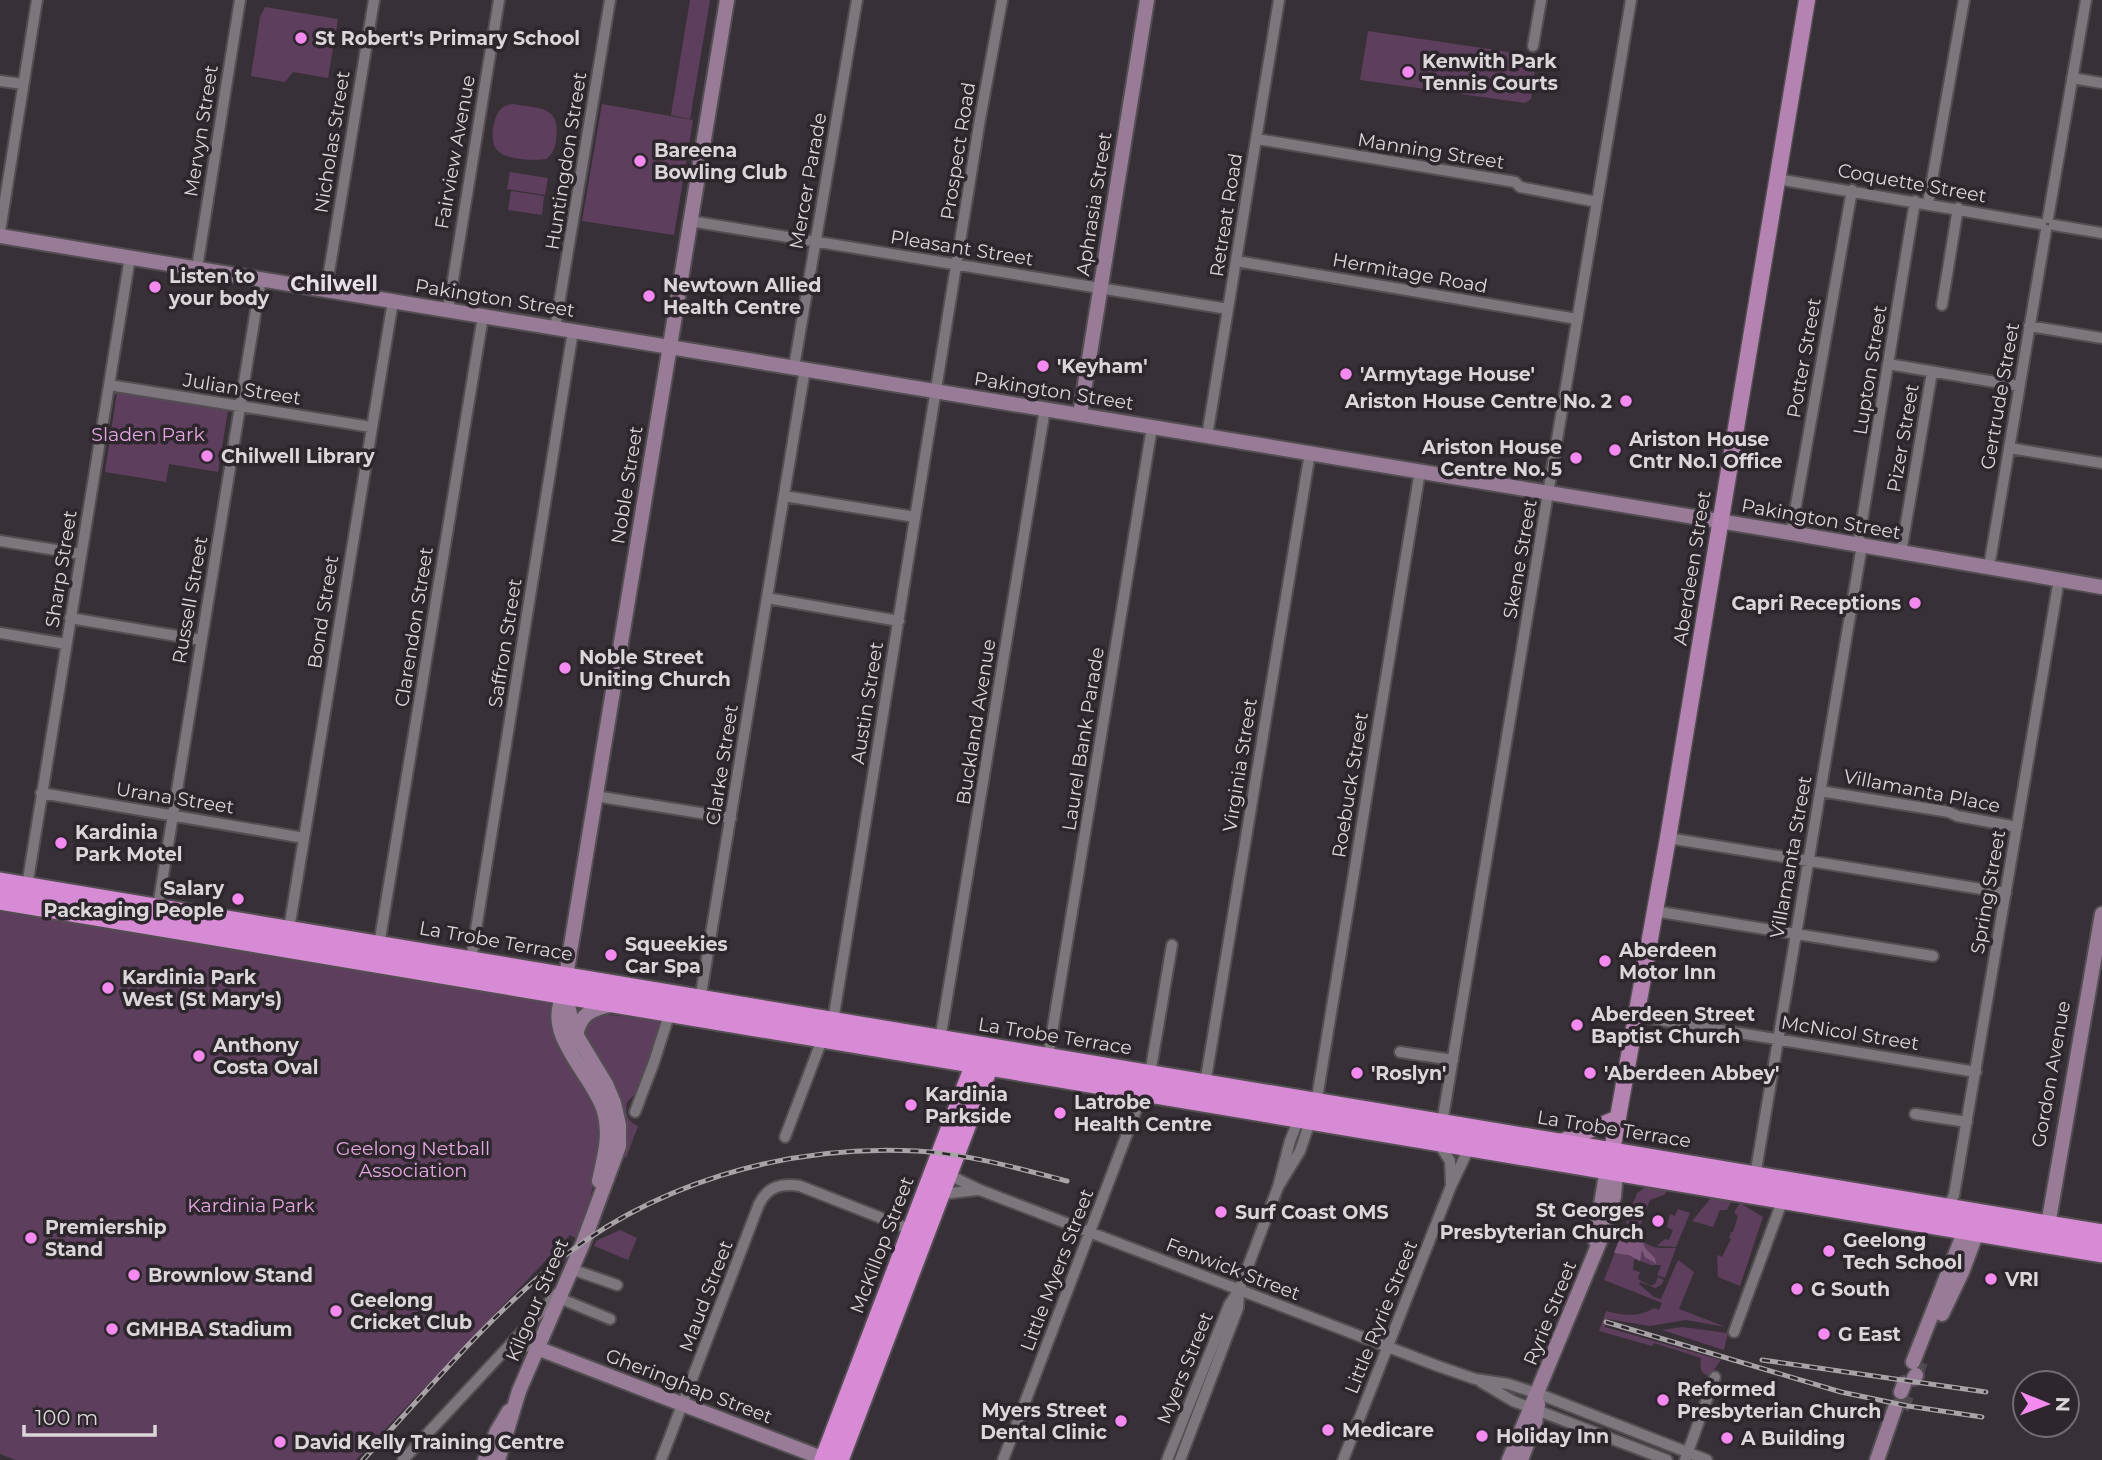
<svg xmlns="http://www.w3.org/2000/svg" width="2102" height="1460" viewBox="0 0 2102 1460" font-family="Montserrat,sans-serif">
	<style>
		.green { fill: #5e3e5d }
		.forest { fill: #7f587d }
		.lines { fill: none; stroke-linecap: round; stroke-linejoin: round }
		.secondary-tunnel { stroke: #4f4a4f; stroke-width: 14; stroke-dasharray: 14 7; stroke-linecap: butt }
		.street-casing { stroke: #534e52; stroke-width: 14 }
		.secondary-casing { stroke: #534e52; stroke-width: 18 }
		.primary-casing { stroke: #534e52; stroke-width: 19 }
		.highway-casing { stroke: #534e52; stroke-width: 23 }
		.street { stroke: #7d767c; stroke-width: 10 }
		.secondary { stroke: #987c97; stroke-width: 14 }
		.primary { stroke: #b483b1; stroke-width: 16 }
		.highway { stroke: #d88bd5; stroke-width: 19 }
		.rail-casing { stroke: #a8a3a7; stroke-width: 5 }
		.rail { stroke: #2d272d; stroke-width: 2.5; stroke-dasharray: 8; stroke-linecap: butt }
		.poi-dot { fill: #f489f0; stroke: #2d272d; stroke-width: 2.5 }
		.labels { text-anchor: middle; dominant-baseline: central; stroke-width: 7; stroke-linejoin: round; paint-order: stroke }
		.poi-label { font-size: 19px; font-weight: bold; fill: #dad6d9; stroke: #2d272d; text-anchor: start }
		.street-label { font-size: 19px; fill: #dad6d9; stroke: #2d272d }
		.park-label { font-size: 19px; fill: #e4a6e0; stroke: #2d272d }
		.neighbourhood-label { font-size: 21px; font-weight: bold; fill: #e7dfe6; stroke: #2d272d }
	</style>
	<rect width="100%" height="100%" fill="#373137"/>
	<path class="green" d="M 690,0 L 710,0 L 690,119 L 671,115 Z
		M 265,7 L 338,19 L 328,78 L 293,72 L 285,82 L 251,76 L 260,17 Z
		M 1368,31 L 1530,55 L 1536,63 L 1531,99 L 1525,103 L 1360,80 Z
		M 513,104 C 540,109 561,105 556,140 C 555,148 553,154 546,159 C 534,161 505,160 497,150 C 489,142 493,115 502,108 C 506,105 508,105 513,104 Z
		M 602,104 L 693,120 L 674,235 L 582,221 Z
		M 510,172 L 548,178 L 545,195 L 507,189 Z
		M 511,191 L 544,196 L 542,215 L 508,210 Z
		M 117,392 L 228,410 L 218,472 L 169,464 L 166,482 L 105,472 Z
		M 0,907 L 549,999 C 553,1011 550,1024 555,1037 C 564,1060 583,1080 595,1102 C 609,1132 590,1204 579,1235 L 577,1239 L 570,1235 L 356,1460 L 16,1460 L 0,1454 Z
		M 602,1014 L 655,1020 L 662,1025 L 638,1091 L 627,1102 C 625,1114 627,1121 638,1126 L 626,1158 L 622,1156 L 583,1033 L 584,1026 L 593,1017 Z
		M 1646,1187 L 1667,1191 L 1664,1195 L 1650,1200 L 1639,1229 L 1626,1223 L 1637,1193 Z
		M 1711,1198 L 1731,1202 L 1727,1210 L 1720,1210 L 1713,1227 L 1692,1221 Z
		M 1740,1203 L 1763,1217 L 1740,1286 L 1718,1277 L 1717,1255 L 1722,1257 L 1731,1239 L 1729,1238 L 1731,1232 L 1733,1232 L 1738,1216 L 1734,1212 Z
		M 1678,1209 L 1690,1213 L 1676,1247 L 1657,1246 L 1665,1239 L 1669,1240 L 1673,1230 L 1667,1227 L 1670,1214 L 1675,1216 Z
		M 1625,1227 C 1640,1232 1637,1237 1647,1244 C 1655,1249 1666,1248 1676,1248 L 1665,1278 L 1657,1275 L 1661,1265 L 1651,1265 L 1634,1259 L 1633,1270 L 1640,1272 L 1638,1279 L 1651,1286 L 1655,1284 L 1658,1277 L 1664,1280 L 1661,1285 L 1655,1288 L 1640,1282 L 1639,1284 L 1654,1297 L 1661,1299 L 1678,1260 L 1694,1272 L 1679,1309 L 1726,1327 L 1686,1320 L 1650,1326 L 1607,1319 L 1605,1327 L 1721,1360 L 1709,1376 C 1699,1372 1700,1367 1701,1358 L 1654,1343 L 1652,1346 L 1599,1331 L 1606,1311 C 1623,1315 1638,1318 1654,1308 L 1659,1310 L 1662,1303 L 1604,1280 Z
		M 620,1230 L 637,1238 L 628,1260 L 594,1246 L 596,1241 Z
		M 1682,1327 L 1728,1333 L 1724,1350 L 1662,1330 Z"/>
	<path class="forest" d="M 1629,1232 L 1640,1237 L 1646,1249 L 1655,1258 L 1656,1264 L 1645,1257 L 1642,1250 L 1640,1261 L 1629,1255 L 1614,1253 L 1619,1240 L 1628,1244 L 1627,1239 Z"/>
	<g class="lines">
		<path class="secondary-tunnel" d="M 1916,1375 L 1921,1362
			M 1902,1409 L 1908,1393"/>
		<g class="street-casing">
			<path id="street" d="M 1533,46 L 1541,0
				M 2072,78 L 2102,83
				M 0,81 L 23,84
				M 1257,139 L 1515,182 L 1520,187 L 1597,202
				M 1777,179 L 2041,224
				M 1928,203 L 1964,0
				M 2048,218 L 2086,0
				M 690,221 L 1228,309
				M 2054,225 L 2102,233
				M 0,231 L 37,0
				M 1236,261 L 1577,319
				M 197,268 L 240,0
				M 326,290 L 374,0
				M 1942,305 L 1958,208
				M 448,310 L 499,0
				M 2029,326 L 2102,338
				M 555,328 L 610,0
				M 1888,364 L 2019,386
				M 794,367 L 857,0
				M 109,385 L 371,427
				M 1207,436 L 1279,0
				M 2009,448 L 2102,463
				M 784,496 L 915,517
				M 1791,533 L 1852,190
				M 0,541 L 81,554
				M 1858,545 L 1915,201
				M 1901,552 L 1932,372
				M 1989,567 L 2046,230
				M 767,598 L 899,621
				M 70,618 L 201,640
				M 0,633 L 66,644
				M 1820,791 L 1949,812 L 1957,816 L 2017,827
				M 41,793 L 304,838
				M 595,796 L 731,818
				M 1668,838 L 2006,893
				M 27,886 L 130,257
				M 1654,911 L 1933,956
				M 157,912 L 261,279
				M 289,929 L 393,301
				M 379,945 L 483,316
				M 471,960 L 573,331
				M 700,1000 L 805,369
				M 1636,1016 L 1976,1072
				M 833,1021 L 980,119 L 1002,0
				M 940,1040 L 1045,409
				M 1400,1052 L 1453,1060
				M 1048,1057 L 1152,427
				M 1150,1074 L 1172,945
				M 1205,1084 L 1310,453
				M 635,1112 L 654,1062 L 670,1012
				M 1915,1114 L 1967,1122
				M 1442,1123 L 1631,0
				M 785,1137 L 823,1037
				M 1439,1144 L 1450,1161 L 1451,1184
				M 949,1175 L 980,1190 L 1435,1365 L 1475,1379 L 1508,1384 L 1539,1394 L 1707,1460
				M 1755,1176 L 1862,545
				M 1278,1187 L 1300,1151 L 1316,1104 L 1420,471
				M 942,1194 L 977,1190
				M 1947,1209 L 1954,1195 L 2059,579
				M 571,1269 L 617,1285
				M 559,1298 L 610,1319
				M 1734,1332 L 1783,1199
				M 509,1349 L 520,1345 L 537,1348
				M 1481,1382 L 1513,1401 L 1667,1460
				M 403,1460 L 558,1293
				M 661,1460 L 759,1204 C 768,1186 782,1183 800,1186 L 912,1230
				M 1003,1460 L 1143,1092
				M 1167,1460 L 1229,1305 L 1239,1290 L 1278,1187 L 1290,1141 L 1300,1116
				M 1180,1460 L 1238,1308 L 1239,1293
				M 1343,1460 L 1451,1186 L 1470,1146
				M 1685,1460 L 1715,1377"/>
		</g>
		<g class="secondary-casing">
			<path id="secondary" d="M 0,236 L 1791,533 L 2102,587
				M 1080,415 L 1147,0
				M 566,976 L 727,0
				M 565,993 C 540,1034 593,1074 604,1111 C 611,1135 604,1157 599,1181
				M 576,1036 C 580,1014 590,1010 610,1005
				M 2048,1225 L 2102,914
				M 1595,1240 L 1607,1169
				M 1942,1314 L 1962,1272 L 1977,1232
				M 537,1348 L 827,1460
				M 1913,1362 L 1965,1230
				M 1914,1378 L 1916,1375
				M 1901,1392 L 1904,1384
				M 485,1460 L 497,1431 L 509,1411
				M 498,1460 L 519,1391 L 583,1243 L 619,1146 L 619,1125 L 614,1103 L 606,1084 L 574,1031 L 565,993
				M 1509,1460 L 1607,1224 L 1614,1196 L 1616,1171
				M 1521,1460 L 1535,1423 L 1538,1404
				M 1877,1460 L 1895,1408"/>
		</g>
		<g class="primary-casing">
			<path id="primary" d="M 1561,1142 L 1618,1118
				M 1612,1151 L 1668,838 L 1807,0"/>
		</g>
		<g class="highway-casing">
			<path id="highway" d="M 0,882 L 2102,1234
				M 0,900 L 2102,1253
				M 824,1460 L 980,1051
				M 839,1460 L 993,1055"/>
		</g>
		<use href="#street" class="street"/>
		<use href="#secondary" class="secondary"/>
		<use href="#primary" class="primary"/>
		<use href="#highway" class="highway"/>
		<g class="rail-casing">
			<path id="rail" d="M 1606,1322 L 1841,1392 L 1908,1406 L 1982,1417
				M 1762,1360 L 1986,1392
				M 363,1460 C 423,1396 480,1326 547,1270 C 648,1184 785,1144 917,1151 C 968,1154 1017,1168 1067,1181"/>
		</g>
		<use href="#rail" class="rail"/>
	</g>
	<g class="poi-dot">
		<circle cx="301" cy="38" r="7"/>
		<circle cx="1408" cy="72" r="7"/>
		<circle cx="640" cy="161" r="7"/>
		<circle cx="155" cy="287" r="7"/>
		<circle cx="649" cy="296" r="7"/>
		<circle cx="1043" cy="366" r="7"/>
		<circle cx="1346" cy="374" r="7"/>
		<circle cx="1626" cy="401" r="7"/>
		<circle cx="1615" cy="450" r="7"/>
		<circle cx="207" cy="456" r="7"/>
		<circle cx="1576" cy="458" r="7"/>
		<circle cx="1915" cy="603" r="7"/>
		<circle cx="565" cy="668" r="7"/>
		<circle cx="61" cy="843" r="7"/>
		<circle cx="238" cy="899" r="7"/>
		<circle cx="611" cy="955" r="7"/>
		<circle cx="1605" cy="961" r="7"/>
		<circle cx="108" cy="988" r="7"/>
		<circle cx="1577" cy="1025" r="7"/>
		<circle cx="199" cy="1056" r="7"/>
		<circle cx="1357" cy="1073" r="7"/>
		<circle cx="1590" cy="1073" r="7"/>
		<circle cx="911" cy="1105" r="7"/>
		<circle cx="1060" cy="1113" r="7"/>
		<circle cx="1221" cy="1212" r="7"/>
		<circle cx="1658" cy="1221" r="7"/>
		<circle cx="31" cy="1238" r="7"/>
		<circle cx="1829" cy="1251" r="7"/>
		<circle cx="134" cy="1275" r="7"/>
		<circle cx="1991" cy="1279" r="7"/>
		<circle cx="1797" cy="1289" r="7"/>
		<circle cx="336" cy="1311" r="7"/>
		<circle cx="112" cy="1329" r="7"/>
		<circle cx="1824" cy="1334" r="7"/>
		<circle cx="1663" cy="1400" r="7"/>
		<circle cx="1121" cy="1421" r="7"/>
		<circle cx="1328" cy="1430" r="7"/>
		<circle cx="1482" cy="1436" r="7"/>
		<circle cx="1727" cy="1438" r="7"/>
		<circle cx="280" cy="1442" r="7"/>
	</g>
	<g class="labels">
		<g class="poi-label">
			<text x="315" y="38">St Robert's Primary School</text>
			<text x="1422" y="61">Kenwith Park<tspan x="1422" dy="22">Tennis Courts</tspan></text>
			<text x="654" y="150">Bareena<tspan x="654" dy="22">Bowling Club</tspan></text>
			<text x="169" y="276">Listen to<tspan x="169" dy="22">your body</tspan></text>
			<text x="663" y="285">Newtown Allied<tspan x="663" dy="22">Health Centre</tspan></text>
			<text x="1057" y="366">'Keyham'</text>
			<text x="1360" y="374">'Armytage House'</text>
			<text x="1612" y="401" text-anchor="end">Ariston House Centre No. 2</text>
			<text x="1629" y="439">Ariston House<tspan x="1629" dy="22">Cntr No.1 Office</tspan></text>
			<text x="1562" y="447" text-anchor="end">Ariston House<tspan x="1562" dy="22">Centre No. 5</tspan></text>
			<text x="221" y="456">Chilwell Library</text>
			<text x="1901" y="603" text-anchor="end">Capri Receptions</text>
			<text x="579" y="657">Noble Street<tspan x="579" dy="22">Uniting Church</tspan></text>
			<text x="75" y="832">Kardinia<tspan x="75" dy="22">Park Motel</tspan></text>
			<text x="224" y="888" text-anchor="end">Salary<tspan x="224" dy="22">Packaging People</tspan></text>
			<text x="625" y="944">Squeekies<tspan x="625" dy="22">Car Spa</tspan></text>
			<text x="1619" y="950">Aberdeen<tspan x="1619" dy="22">Motor Inn</tspan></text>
			<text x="122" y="977">Kardinia Park<tspan x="122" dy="22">West (St Mary's)</tspan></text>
			<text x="1591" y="1014">Aberdeen Street<tspan x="1591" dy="22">Baptist Church</tspan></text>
			<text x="213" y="1045">Anthony<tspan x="213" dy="22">Costa Oval</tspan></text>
			<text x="1371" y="1073">'Roslyn'</text>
			<text x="1604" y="1073">'Aberdeen Abbey'</text>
			<text x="925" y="1094">Kardinia<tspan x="925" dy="22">Parkside</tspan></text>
			<text x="1074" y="1102">Latrobe<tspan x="1074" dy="22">Health Centre</tspan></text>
			<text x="1644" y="1210" text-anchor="end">St Georges<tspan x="1644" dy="22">Presbyterian Church</tspan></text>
			<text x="1235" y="1212">Surf Coast OMS</text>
			<text x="45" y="1227">Premiership<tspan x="45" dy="22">Stand</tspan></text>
			<text x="1843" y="1240">Geelong<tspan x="1843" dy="22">Tech School</tspan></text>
			<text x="148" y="1275">Brownlow Stand</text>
			<text x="2005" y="1279">VRI</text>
			<text x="1811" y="1289">G South</text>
			<text x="350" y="1300">Geelong<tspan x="350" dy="22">Cricket Club</tspan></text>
			<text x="126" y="1329">GMHBA Stadium</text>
			<text x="1838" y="1334">G East</text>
			<text x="1677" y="1389">Reformed<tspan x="1677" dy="22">Presbyterian Church</tspan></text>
			<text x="1107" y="1410" text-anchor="end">Myers Street<tspan x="1107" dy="22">Dental Clinic</tspan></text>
			<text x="1342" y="1430">Medicare</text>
			<text x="1496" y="1436">Holiday Inn</text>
			<text x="1741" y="1438">A Building</text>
			<text x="294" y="1442">David Kelly Training Centre</text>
		</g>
		<g class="street-label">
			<text transform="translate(201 131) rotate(-81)">Mervyn Street</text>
			<text transform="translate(332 142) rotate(-81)">Nicholas Street</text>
			<text transform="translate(958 151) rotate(-81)">Prospect Road</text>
			<text transform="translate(1431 151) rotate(9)">Manning Street</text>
			<text transform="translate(455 152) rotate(-80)">Fairview Avenue</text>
			<text transform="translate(566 161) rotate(-81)">Huntingdon Street</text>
			<text transform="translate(808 181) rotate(-80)">Mercer Parade</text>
			<text transform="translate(1912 183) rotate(10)">Coquette Street</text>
			<text transform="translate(1094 204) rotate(-81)">Aphrasia Street</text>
			<text transform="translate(1226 215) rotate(-81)">Retreat Road</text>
			<text transform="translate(962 248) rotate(9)">Pleasant Street</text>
			<text transform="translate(1410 273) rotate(10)">Hermitage Road</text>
			<text transform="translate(495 298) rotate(9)">Pakington Street</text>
			<text transform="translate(1804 358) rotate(-80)">Potter Street</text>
			<text transform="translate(1870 370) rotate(-81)">Lupton Street</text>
			<text transform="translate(242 389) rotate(9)">Julian Street</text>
			<text transform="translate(1054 391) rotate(9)">Pakington Street</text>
			<text transform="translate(2000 396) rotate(-80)">Gertrude Street</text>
			<text transform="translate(1903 438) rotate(-80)">Pizer Street</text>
			<text transform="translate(627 485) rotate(-81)">Noble Street</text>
			<text transform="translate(1821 519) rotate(10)">Pakington Street</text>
			<text transform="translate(1520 559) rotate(-80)">Skene Street</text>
			<text transform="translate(1692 568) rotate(-81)">Aberdeen Street</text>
			<text transform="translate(61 569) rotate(-81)">Sharp Street</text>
			<text transform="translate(190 600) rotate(-80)">Russell Street</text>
			<text transform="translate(323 612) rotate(-81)">Bond Street</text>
			<text transform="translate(414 627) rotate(-81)">Clarendon Street</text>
			<text transform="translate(505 643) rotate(-81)">Saffron Street</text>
			<text transform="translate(867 703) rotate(-81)">Austin Street</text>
			<text transform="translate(976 722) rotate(-81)">Buckland Avenue</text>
			<text transform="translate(1083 739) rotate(-81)">Laurel Bank Parade</text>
			<text transform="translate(722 765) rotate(-81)">Clarke Street</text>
			<text transform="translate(1240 765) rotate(-81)">Virginia Street</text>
			<text transform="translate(1350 785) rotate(-81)">Roebuck Street</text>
			<text transform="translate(1922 791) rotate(11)">Villamanta Place</text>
			<text transform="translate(175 798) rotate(9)">Urana Street</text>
			<text transform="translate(1791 857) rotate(-80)">Villamanta Street</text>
			<text transform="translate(1988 892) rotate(-80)">Spring Street</text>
			<text transform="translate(496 941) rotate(10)">La Trobe Terrace</text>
			<text transform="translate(1850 1033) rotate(9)">McNicol Street</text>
			<text transform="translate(1055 1036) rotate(9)">La Trobe Terrace</text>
			<text transform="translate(2051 1074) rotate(-80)">Gordon Avenue</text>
			<text transform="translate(1614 1129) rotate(9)">La Trobe Terrace</text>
			<text transform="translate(882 1245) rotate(-69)">McKillop Street</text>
			<text transform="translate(1233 1269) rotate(21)">Fenwick Street</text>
			<text transform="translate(1057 1270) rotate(-69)">Little Myers Street</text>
			<text transform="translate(706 1296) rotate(-69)">Maud Street</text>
			<text transform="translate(537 1300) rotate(-67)">Kilgour Street</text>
			<text transform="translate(1550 1313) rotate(-68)">Ryrie Street</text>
			<text transform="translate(1381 1317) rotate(-68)">Little Ryrie Street</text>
			<text transform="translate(1185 1368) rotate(-68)">Myers Street</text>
			<text transform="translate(689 1386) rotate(21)">Gheringhap Street</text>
		</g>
		<g class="park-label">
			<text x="148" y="434">Sladen Park</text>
			<text x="413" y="1148">Geelong Netball<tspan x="413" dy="22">Association</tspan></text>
			<text x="251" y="1205">Kardinia Park</text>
		</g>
		<g class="neighbourhood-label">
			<text x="334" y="283">Chilwell</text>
		</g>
	</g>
	<g transform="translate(2046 1404) rotate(91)"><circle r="33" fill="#2d272d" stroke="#726d72" stroke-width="2"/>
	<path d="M0-5L12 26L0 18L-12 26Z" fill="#f489f0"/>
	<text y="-10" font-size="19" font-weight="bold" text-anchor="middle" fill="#dad6d9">N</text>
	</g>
	<path d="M24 1425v10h131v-10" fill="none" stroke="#dad6d9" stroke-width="3.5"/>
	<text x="35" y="1425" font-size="21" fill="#dad6d9" stroke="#2d272d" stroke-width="5" paint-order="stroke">100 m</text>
</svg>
